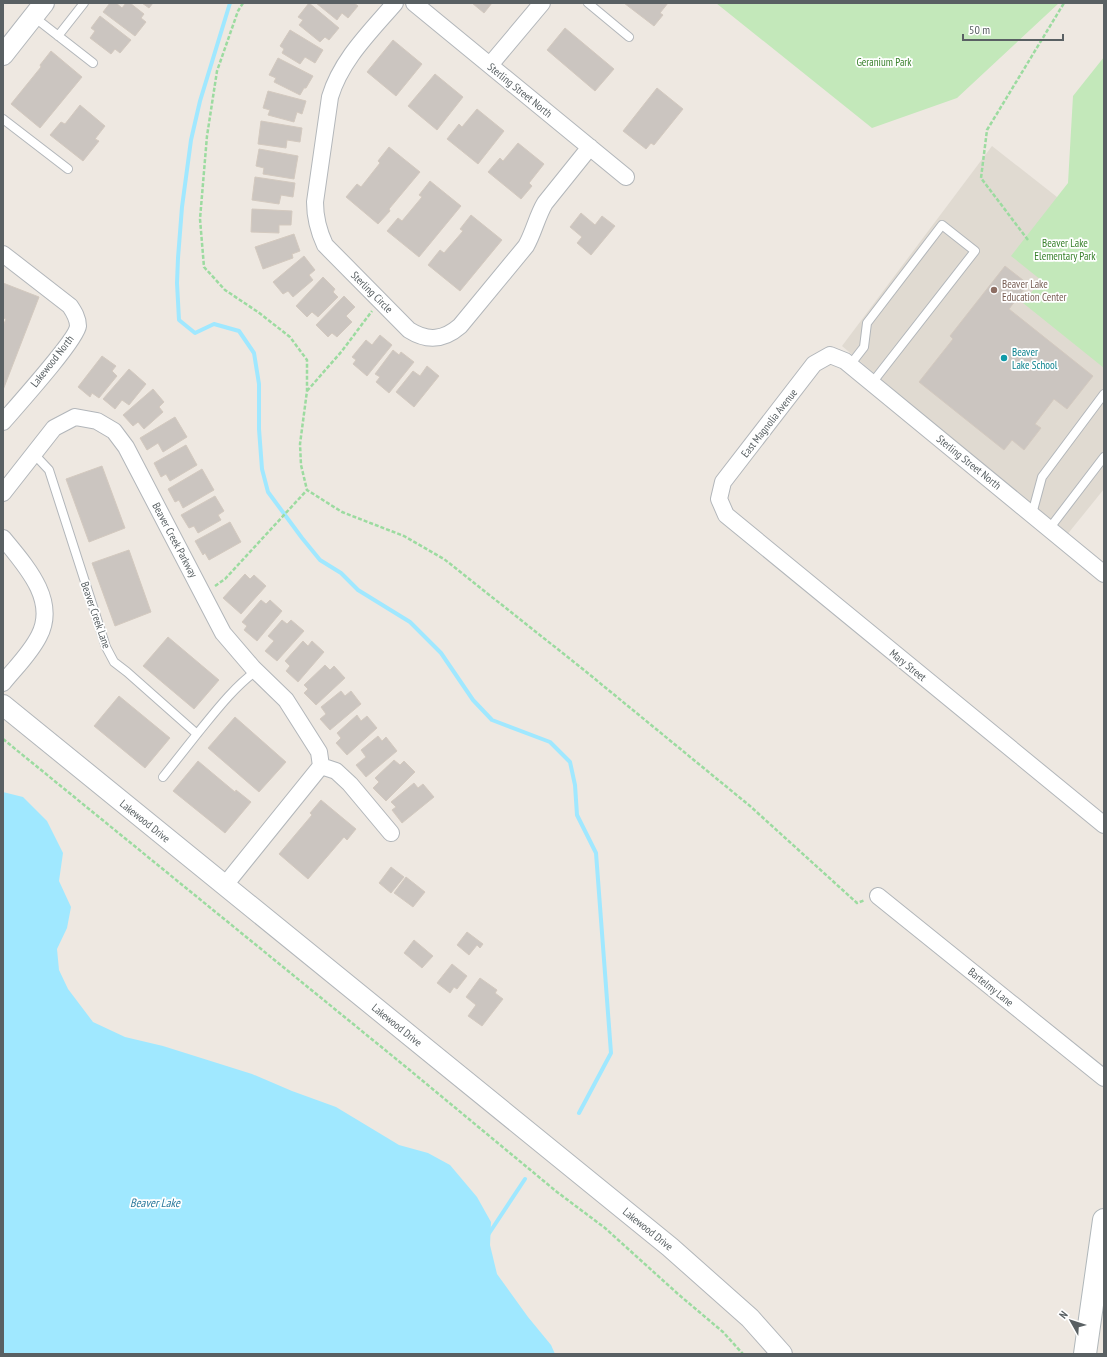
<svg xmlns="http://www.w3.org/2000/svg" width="1107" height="1357" viewBox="0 0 1107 1357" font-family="'PT Sans Narrow',sans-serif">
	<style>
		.education { fill: #e0dad1 }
		.green { fill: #c3e8ba }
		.water { fill: #a0e8ff }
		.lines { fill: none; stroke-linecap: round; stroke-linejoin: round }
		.stream { stroke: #a0e8ff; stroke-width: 4 }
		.building { fill: #cbc5c0; stroke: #d3c9bf }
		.service-casing { stroke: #b2b6ba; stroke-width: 10 }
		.minor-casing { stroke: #b2b6ba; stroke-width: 18 }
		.tertiary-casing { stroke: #b2b6ba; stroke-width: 22 }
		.secondary-casing { stroke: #b0b7ba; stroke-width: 24 }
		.path { stroke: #9cdba0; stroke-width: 2.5; stroke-dasharray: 4 2; stroke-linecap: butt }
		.service { stroke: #fff; stroke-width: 8 }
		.minor { stroke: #fff; stroke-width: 16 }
		.tertiary { stroke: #fff; stroke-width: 20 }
		.secondary { stroke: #fff; stroke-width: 22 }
		.education-dot { fill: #8d6e63; stroke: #fff; stroke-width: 1.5 }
		.culture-dot { fill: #0f9aa8; stroke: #fff; stroke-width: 1.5 }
		.labels { text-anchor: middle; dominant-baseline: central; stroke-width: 3.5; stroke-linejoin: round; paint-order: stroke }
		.park-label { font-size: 11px; fill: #39812c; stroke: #fff }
		.street-label { font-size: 11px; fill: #596063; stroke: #fff }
		.education-label { font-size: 11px; fill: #785e54; stroke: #fff; text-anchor: start }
		.culture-label { font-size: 11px; fill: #0d838f; stroke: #fff; text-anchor: start }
		.water-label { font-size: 12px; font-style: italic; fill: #2e7b9e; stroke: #fff }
	</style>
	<rect width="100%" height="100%" fill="#eee8e1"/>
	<path class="education" d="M 992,146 L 1104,234 L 1104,489 L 1066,536 L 842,346 Z"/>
	<path class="green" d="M 716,3 L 1059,3 L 957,98 L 872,128 Z
		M 1104,57 L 1104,368 L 1023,303 L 1041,280 L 1011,256 L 1068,183 L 1073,96 Z"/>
	<path class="water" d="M 3,792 L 23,797 L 47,821 L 63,853 L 59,881 L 71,907 L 67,928 L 57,949 L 59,970 L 68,989 L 93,1022 L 125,1037 L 163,1046 L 252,1074 L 292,1091 L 336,1107 L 399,1145 L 428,1153 L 450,1165 L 477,1197 L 491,1222 L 490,1245 L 497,1274 L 528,1317 L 551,1345 L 555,1354 L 3,1354 Z"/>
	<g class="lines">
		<path class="stream" d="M 230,3 L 200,101 L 191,140 L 182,207 L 178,258 L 177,283 L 179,320 L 195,333 L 214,324 L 239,331 L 254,353 L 259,384 L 259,429 L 262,469 L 268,492 L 302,538 L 320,560 L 341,573 L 358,590 L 410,622 L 441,653 L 473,700 L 492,720 L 550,742 L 570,762 L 575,785 L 577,815 L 596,853 L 611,1053 L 579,1113
			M 488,1235 L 525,1179"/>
	</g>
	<path class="building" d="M 110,3 L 116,3 L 122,8 L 126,3 L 130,3 L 144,14 L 141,18 L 146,22 L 135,36 L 103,12 Z
		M 142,3 L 153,3 L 149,8 Z
		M 309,3 L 339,28 L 329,40 L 325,37 L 320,42 L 299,25 L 303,20 L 298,17 Z
		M 316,3 L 354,3 L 358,6 L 348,18 L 342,13 L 337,20 Z
		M 472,3 L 492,3 L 484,13 Z
		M 624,3 L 668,3 L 660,13 L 663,15 L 654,26 Z
		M 100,16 L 131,40 L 120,53 L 115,49 L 111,54 L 90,38 L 95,31 L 91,28 Z
		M 565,28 L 614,69 L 595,91 L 547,50 Z
		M 290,30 L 323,50 L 315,63 L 305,57 L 300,64 L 282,53 L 284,49 L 280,46 Z
		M 393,40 L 422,64 L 396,96 L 367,72 Z
		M 51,51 L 82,77 L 40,128 L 11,104 L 41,67 L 40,65 Z
		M 278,58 L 313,76 L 306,88 L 304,88 L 300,95 L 274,82 L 276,78 L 269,75 Z
		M 435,74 L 463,97 L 437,130 L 408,106 Z
		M 657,88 L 683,109 L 654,145 L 651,143 L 646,149 L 623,131 Z
		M 268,91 L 306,101 L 302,114 L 297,112 L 294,122 L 268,115 L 270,110 L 263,108 Z
		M 80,105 L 105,126 L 95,139 L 99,141 L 83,161 L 50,135 L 61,122 L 65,124 Z
		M 477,109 L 504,131 L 478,164 L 447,139 L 459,124 L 462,127 Z
		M 261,121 L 302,128 L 300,142 L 287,140 L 286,148 L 258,144 Z
		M 518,143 L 544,164 L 529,183 L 532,186 L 521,199 L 488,172 L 500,158 L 503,161 Z
		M 389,147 L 420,172 L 389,209 L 390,211 L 378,224 L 346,197 L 357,184 L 361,187 L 380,163 L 378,161 Z
		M 259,149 L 298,156 L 294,179 L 263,174 L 264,168 L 256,166 Z
		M 255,177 L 295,183 L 293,197 L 281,195 L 279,204 L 252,200 Z
		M 430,181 L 461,206 L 419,257 L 387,231 L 398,218 L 402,221 L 422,197 L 419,195 Z
		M 252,209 L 292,211 L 291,225 L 279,225 L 279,233 L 251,232 Z
		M 581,213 L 595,225 L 602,216 L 615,226 L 591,255 L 577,243 L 582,237 L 570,227 Z
		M 471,215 L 502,240 L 460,291 L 428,265 L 440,250 L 444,253 L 463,231 L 460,229 Z
		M 294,234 L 300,251 L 292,254 L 293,258 L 263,269 L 255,247 Z
		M 304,256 L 315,270 L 309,275 L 313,280 L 293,297 L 288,291 L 283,294 L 273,282 Z
		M 1005,266 L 1028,284 L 1009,309 L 1093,376 L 1067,409 L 1054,399 L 1035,424 L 1041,428 L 1024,450 L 1012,440 L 1004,450 L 919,382 L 953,339 L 950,336 Z
		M 323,277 L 335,289 L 333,292 L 338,297 L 318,317 L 312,312 L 307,317 L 296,306 Z
		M 3,283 L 39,297 L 3,390 L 3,326 L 6,319 L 3,318 Z
		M 344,296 L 355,307 L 346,316 L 352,322 L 337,337 L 332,333 L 328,337 L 316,325 Z
		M 380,335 L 392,345 L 367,376 L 353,364 L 356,360 L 352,357 L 366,340 L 372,345 Z
		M 393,350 L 399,355 L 401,352 L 414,362 L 389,393 L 376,382 L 380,377 L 375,374 Z
		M 102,356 L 116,366 L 112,371 L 117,376 L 99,398 L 92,393 L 90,397 L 78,387 Z
		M 427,366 L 439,376 L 414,407 L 396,392 L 413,371 L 420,376 Z
		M 129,369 L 146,384 L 129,405 L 122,400 L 115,409 L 103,399 Z
		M 153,389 L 164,402 L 159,407 L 163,412 L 144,429 L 138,422 L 133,426 L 123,415 Z
		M 175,417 L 187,437 L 163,452 L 158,443 L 147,450 L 140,438 Z
		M 186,445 L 197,465 L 170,481 L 166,474 L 161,477 L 154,463 Z
		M 102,466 L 125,528 L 89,542 L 66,479 Z
		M 202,469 L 214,490 L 183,508 L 179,500 L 175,502 L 168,489 Z
		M 215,496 L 224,511 L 218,515 L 221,520 L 198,533 L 194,526 L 189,528 L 181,515 Z
		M 230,522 L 241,542 L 209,560 L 205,553 L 203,555 L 195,541 Z
		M 129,550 L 151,612 L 115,626 L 92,563 Z
		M 245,574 L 250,579 L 254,575 L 266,586 L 241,614 L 223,598 Z
		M 261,600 L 266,604 L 270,600 L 282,611 L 257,641 L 244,630 L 247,626 L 242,622 Z
		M 282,620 L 287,624 L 291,620 L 304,631 L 277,661 L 265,651 L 274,641 L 268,636 Z
		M 168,637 L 219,680 L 194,709 L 143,666 Z
		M 303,641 L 308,646 L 312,641 L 324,652 L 298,682 L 286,671 L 290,666 L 285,661 Z
		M 325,665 L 330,670 L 334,666 L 345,678 L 316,705 L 304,693 L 308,689 L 304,685 Z
		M 341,691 L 345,696 L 351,691 L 361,704 L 330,730 L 320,719 L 326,714 L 321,707 Z
		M 119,696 L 170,738 L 145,768 L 94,726 Z
		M 357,715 L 361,721 L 367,716 L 377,728 L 347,755 L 336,743 L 341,738 L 337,733 Z
		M 235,717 L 286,762 L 259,792 L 208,748 Z
		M 378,736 L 382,741 L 386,737 L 397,751 L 366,777 L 356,765 L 366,757 L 361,750 Z
		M 394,760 L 400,765 L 404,761 L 415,772 L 386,801 L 373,788 L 379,782 L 375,778 Z
		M 198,761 L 235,792 L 236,790 L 251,802 L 225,833 L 173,791 Z
		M 414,783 L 418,788 L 423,784 L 434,797 L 402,823 L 392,810 L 396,807 L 391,802 Z
		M 321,800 L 356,829 L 347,840 L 344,837 L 308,879 L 279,854 L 312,815 L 310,813 Z
		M 391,867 L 404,877 L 391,893 L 379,883 Z
		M 406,877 L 425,892 L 413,907 L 394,893 Z
		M 467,932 L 483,944 L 480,948 L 477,945 L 469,955 L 457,945 Z
		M 414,940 L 433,956 L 422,968 L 404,953 Z
		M 452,964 L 467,976 L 457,989 L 454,987 L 450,993 L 437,983 Z
		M 480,978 L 497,990 L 495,993 L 503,999 L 482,1026 L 468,1016 L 476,1005 L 466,997 Z"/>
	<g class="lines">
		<g class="service-casing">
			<path id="service" d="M 588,3 L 629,37
				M 34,17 L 93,63
				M 58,36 L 84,3
				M 3,119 L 68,169
				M 850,365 L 864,347 L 867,323 L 942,225 L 975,251 L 872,383
				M 34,454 L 49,470 L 106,647 L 114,662 L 127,672 L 197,734 C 215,712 233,688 256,671
				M 1032,514 L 1042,477 L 1104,394
				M 1049,529 L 1104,457
				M 163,777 L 197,734"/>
		</g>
		<g class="minor-casing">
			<path id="minor" d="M 395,3 C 370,32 341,60 330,97 L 315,202 C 315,218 318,230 325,245 L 409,330 C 428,342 444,340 460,326 L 526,246 C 534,232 537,216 545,203 L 590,147
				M 414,3 L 626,177
				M 490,65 L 542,3
				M 3,254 L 70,306 C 74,312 78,318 78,326 C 77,339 16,407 3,422
				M 3,493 L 54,428 L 75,417 L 97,421 L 114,431 L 126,447 L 223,633 L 253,668 L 286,700 L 319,752 L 321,766 L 225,885
				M 3,538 C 25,565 58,600 39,636 C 30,654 15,668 3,683
				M 1104,574 L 845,361 L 830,355 L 814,364 L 723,482 L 719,499 L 726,515 L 1104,825
				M 321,766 L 336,771 L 350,784 L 391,833
				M 878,896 L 1104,1078"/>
		</g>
		<g class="tertiary-casing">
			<path id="tertiary" d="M 3,55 L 44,3
				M 3,705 L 670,1247 L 750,1318 L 782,1354"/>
		</g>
		<g class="secondary-casing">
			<path id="secondary" d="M 1085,1354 L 1104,1220"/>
		</g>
		<path class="path" d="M 243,3 L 238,11 L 217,71 L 207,136 L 200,219 L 204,267 L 225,290 L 258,312 L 290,337 L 307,360 L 307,391 L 300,444 L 301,465 L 307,490 L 342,512 L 404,536 L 444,559 L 584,670 L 750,806 L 857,903 L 865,900
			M 1028,240 L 981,178 L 987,130 L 1064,3
			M 307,391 L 342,351 L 372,311
			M 215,586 L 225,579 L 307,490
			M 3,739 L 406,1067 L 557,1192 L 605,1228 L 678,1294 L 723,1332 L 743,1354"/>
		<use href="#service" class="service"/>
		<use href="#minor" class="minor"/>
		<use href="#tertiary" class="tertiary"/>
		<use href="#secondary" class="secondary"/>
	</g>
	<circle class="education-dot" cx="994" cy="290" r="4"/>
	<circle class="culture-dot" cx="1004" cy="358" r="4"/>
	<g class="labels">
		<g class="park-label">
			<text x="884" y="62">Geranium Park</text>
			<text x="1065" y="243">Beaver Lake<tspan x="1065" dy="13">Elementary Park</tspan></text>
		</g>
		<g class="street-label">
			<text transform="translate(520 90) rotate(39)">Sterling Street North</text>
			<text transform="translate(372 292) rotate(45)">Sterling Circle</text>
			<text transform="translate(52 361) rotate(-52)">Lakewood North</text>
			<text transform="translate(769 423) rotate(-52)">East Magnolia Avenue</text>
			<text transform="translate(969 462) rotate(39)">Sterling Street North</text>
			<text transform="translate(175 540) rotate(62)">Beaver Creek Parkway</text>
			<text transform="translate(96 615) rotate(71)">Beaver Creek Lane</text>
			<text transform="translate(908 665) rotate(39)">Mary Street</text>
			<text transform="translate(145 821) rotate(39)">Lakewood Drive</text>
			<text transform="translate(991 987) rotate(39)">Bartelmy Lane</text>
			<text transform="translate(397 1025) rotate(39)">Lakewood Drive</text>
			<text transform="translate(648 1229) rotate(39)">Lakewood Drive</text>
		</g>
		<g class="education-label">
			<text x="1002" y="284">Beaver Lake<tspan x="1002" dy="13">Education Center</tspan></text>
		</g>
		<g class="culture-label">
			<text x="1012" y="352">Beaver<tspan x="1012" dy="13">Lake School</tspan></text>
		</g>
		<g class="water-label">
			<text x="155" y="1202">Beaver Lake</text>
		</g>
	</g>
	<rect width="1107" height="1357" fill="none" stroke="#596063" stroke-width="8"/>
	<g transform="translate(1071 1321) rotate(309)" stroke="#ffffff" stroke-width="3" paint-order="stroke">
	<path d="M0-3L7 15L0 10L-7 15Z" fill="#596063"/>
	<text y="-6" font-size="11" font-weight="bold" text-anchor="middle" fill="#596063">N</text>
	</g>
	<path d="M963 34v6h100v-6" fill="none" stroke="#596063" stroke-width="2"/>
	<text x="969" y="34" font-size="12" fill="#596063" stroke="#ffffff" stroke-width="3" paint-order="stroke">50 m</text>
</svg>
